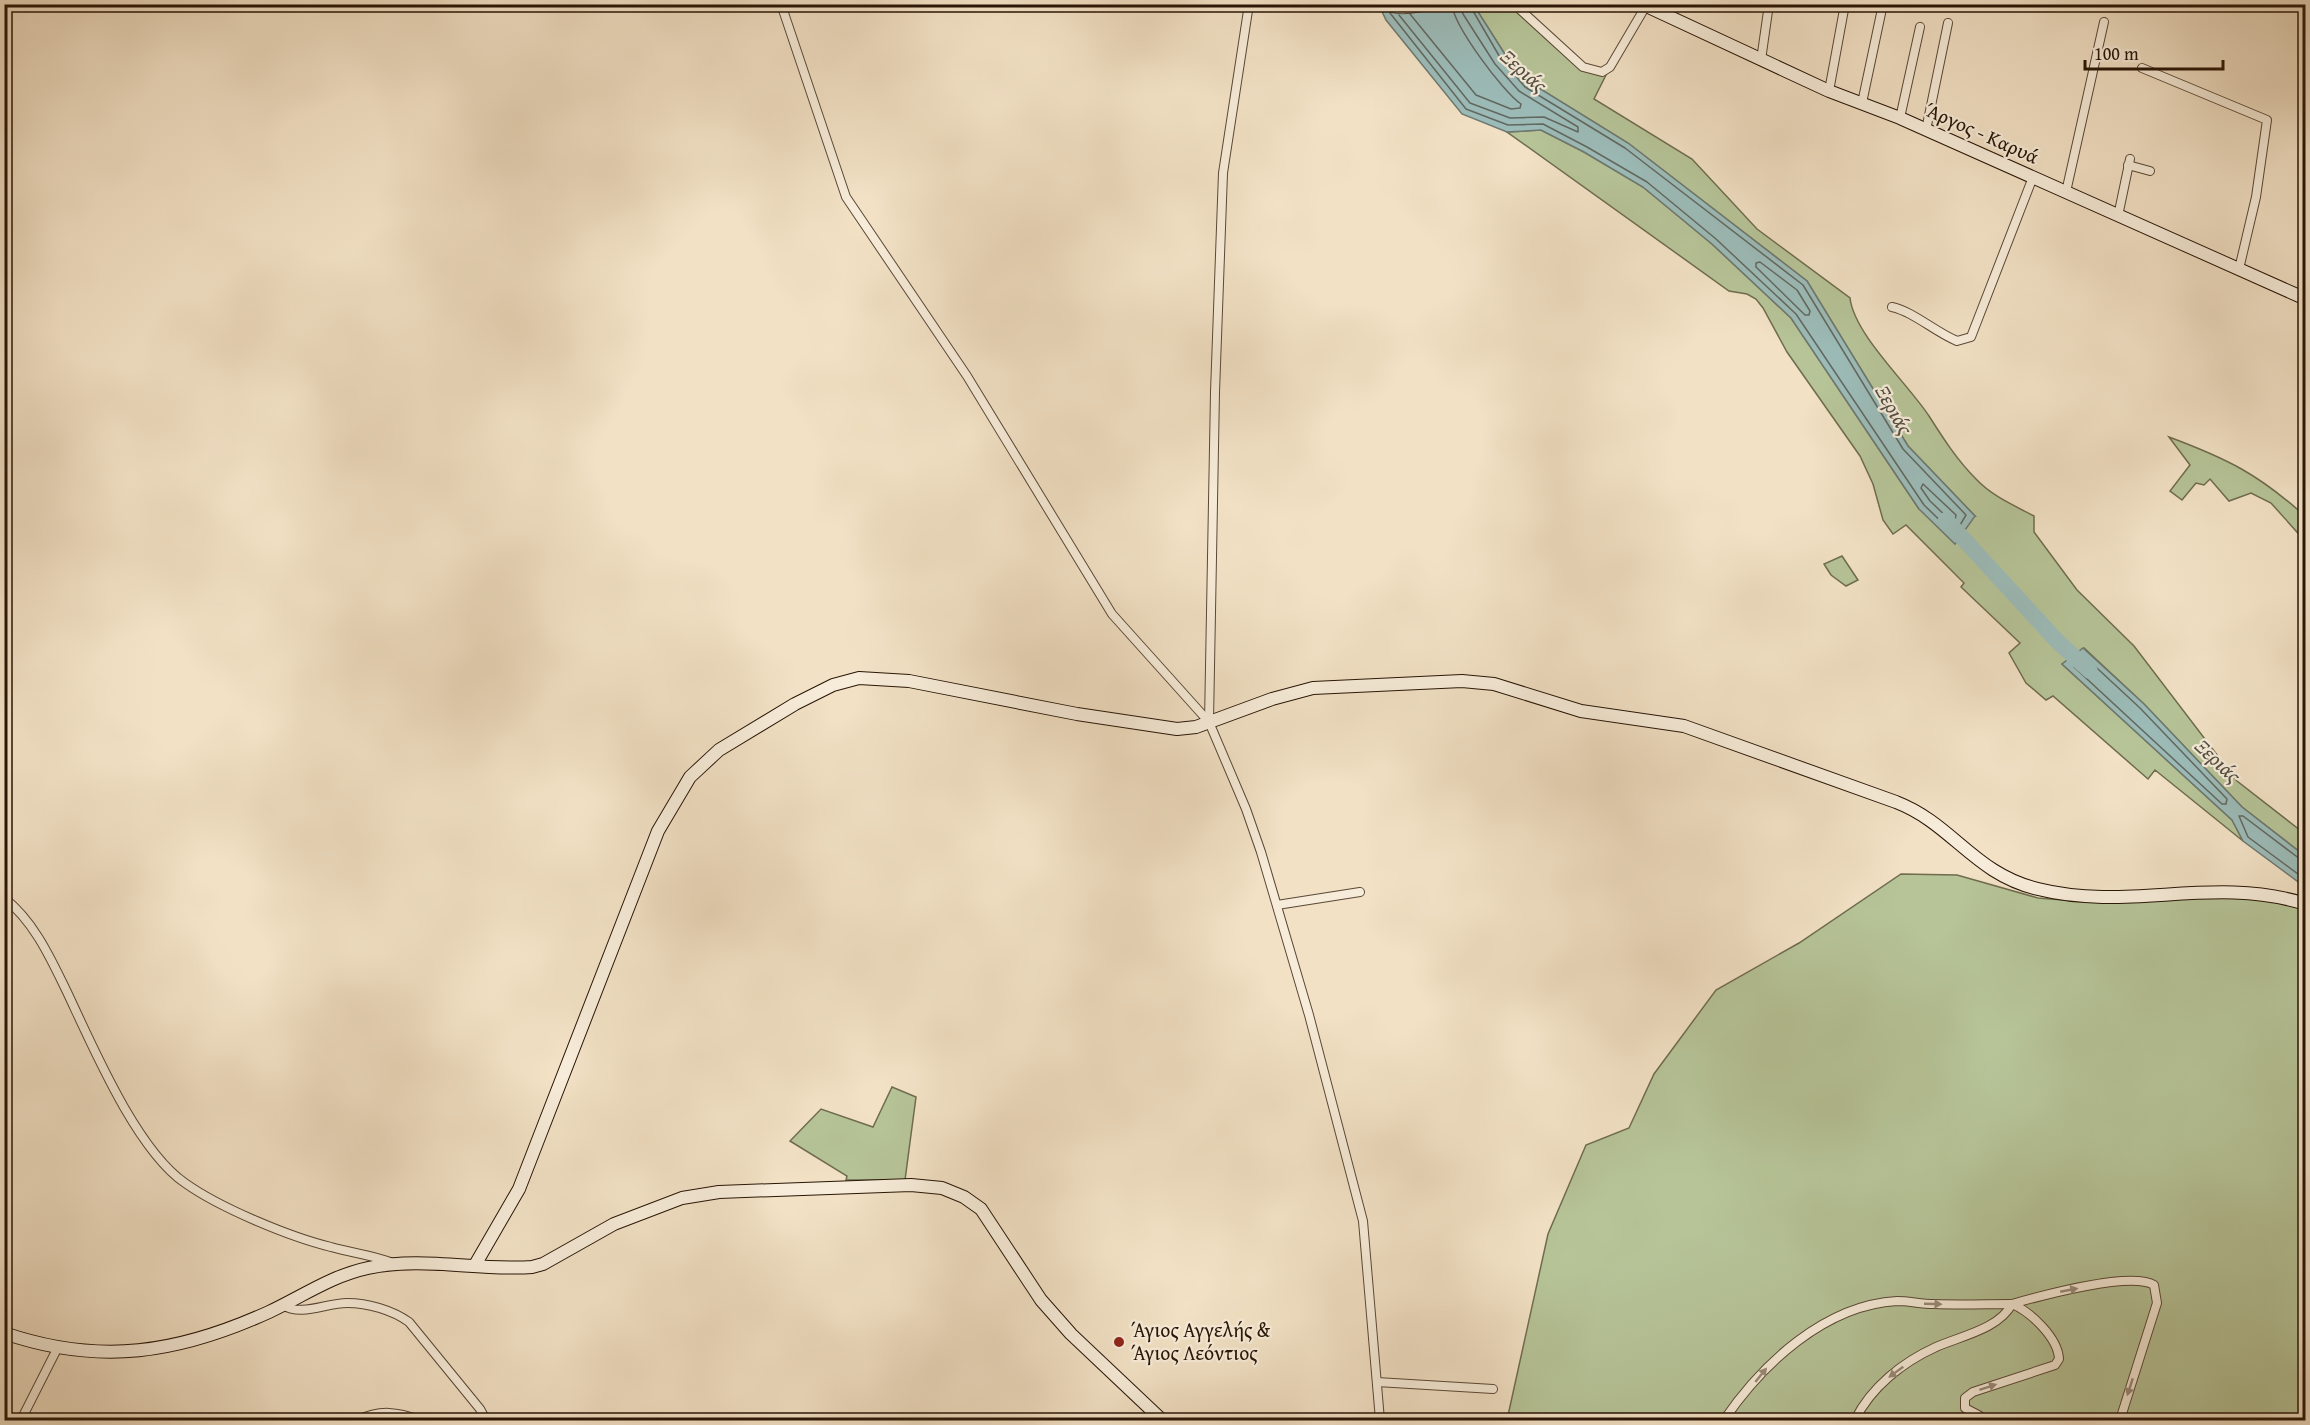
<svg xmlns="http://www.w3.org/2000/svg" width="2310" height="1425" font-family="'Gentium Book Plus',serif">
  <rect width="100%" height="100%" fill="#f2e1c5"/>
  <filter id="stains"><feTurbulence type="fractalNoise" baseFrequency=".00333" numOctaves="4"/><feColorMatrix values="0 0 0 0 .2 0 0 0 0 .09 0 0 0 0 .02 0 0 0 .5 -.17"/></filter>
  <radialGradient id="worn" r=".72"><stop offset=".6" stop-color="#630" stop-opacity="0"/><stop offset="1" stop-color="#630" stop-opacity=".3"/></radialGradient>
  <g fill="#b6c498" stroke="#6f6c4f" stroke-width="1.5">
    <path d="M 1514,4 L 1594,72 L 1610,67 L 1594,99 L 1692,159 L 1757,229 L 1850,298 C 1854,334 1908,384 1929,416 C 1943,438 1957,460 1976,479 C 1992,496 2013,505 2034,516 L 2034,532 L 2077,590 L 2134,646 L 2237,781 L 2305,834 L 2305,856 L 2242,807 L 2144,704 L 2084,648 L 2062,664 L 2232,820 L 2243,841 L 2155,770 L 2148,779 L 2053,696 L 2046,700 L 2026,683 L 2009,653 L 2020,643 L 1961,587 L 1964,583 L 1906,525 L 1893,534 L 1883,520 L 1873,484 L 1860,456 L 1787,352 L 1763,308 L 1756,299 L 1747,294 L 1729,291 L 1507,132 L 1541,130 L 1584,152 L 1643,187 L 1712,244 L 1791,318 L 1919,509 L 1975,516 L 1908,446 L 1807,281 L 1628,143 L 1529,82 L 1506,56 L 1475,7 L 1470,5 Z"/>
    <path d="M 2169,437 C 2228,459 2258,474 2305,516 L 2305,541 L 2271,503 L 2251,493 L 2229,501 L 2210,479 L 2204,485 L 2196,483 L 2182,500 L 2170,491 L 2190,465 Z"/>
    <path d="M 1842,556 L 1858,580 L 1846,586 L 1831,575 L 1824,564 Z"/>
    <path d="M 1901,874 L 1957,875 L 2038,898 L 2075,901 L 2182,898 L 2227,892 L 2305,907 L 2305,1420 L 1507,1420 L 1548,1234 L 1586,1145 L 1629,1128 L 1654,1074 L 1716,990 L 1799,943 Z"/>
    <path d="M 892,1087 L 916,1097 L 905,1180 L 846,1180 L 847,1176 L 790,1141 L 821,1109 L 873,1127 Z"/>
  </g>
  <g fill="#9cbcb9" stroke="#6e7971" stroke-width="1.5">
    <path d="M 1470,4 L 1475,7 L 1506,56 L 1529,82 L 1628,143 L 1807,281 L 1908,446 L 1975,516 L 1955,544 L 1919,509 L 1791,318 L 1712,244 L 1643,187 L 1584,152 L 1541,130 L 1507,132 L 1462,114 L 1386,20 L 1379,5 Z"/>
    <path d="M 2083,648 L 2144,704 L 2242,807 L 2305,856 L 2305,887 L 2243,841 L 2232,820 L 2062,664 Z"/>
  </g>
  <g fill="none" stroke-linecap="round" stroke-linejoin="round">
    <g stroke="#626860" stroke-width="1.5">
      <path d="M 1390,13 L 1466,109 L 1508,125 L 1543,124 L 1587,147 L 1647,182 L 1716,239 L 1796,314 L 1924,505 L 1952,532 L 1956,532 L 1966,515 L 1903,449 L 1803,285 L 1625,148 L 1525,87 L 1501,59 L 1469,4"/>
      <path d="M 1410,14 L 1476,95 L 1511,109 L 1520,108 L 1521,104 C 1503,92 1453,25 1452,4"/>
      <path d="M 1399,15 L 1470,103 L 1510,118 L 1544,117 L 1578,132 L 1578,127 L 1519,91 L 1495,64 L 1463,14 L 1461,4"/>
      <path d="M 1760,262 L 1797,290 L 1810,311 L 1809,315 L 1805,315 L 1756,267 L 1756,263 Z"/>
      <path d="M 1923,484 L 1956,515 L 1955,521 L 1951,521 L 1930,501 L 1921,488 Z"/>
      <path d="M 2081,657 L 2085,657 L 2140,708 L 2227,799 L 2226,804 L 2222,804 L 2074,667 L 2074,663 Z"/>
      <path d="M 2306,861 L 2300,859 L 2243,816 L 2239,816 L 2248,837 L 2306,880"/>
    </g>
    <path stroke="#9cbcb9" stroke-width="16" d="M 1946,520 L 2058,642 L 2090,671"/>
    <defs>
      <g id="street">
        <path d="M 781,4 L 846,197 L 967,376 L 1112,614 L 1209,722 L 1246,809 L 1261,852 L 1309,1015 L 1363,1221 L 1380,1420"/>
        <path d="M 1384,4 C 1397,14 1421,7 1435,4"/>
        <path d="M 1514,4 L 1583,67 L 1602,72 L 1610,67 L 1647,4"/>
        <path d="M 1761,60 L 1769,4"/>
        <path d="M 2142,68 L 2267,120 L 2256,197 L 2239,269"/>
        <path d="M 1829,91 L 1845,4"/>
        <path d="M 1862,103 L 1883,4"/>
        <path d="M 1900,118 L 1920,27"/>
        <path d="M 1926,130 L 1948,23"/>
        <path d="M 2128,165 L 2150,171"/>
        <path d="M 2066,192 L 2104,22"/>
        <path d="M 2118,216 L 2130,159"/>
        <path d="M 1892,307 C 1914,312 1935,332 1957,341 L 1971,337 L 2033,177"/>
        <path d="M 1209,722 L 1215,392 L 1223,173 L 1249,4"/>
        <path d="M 4,898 C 34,921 51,959 67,992 C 93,1047 136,1149 185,1183 C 220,1208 290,1237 331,1247 C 352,1253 373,1255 393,1263"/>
        <path d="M 1277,905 L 1360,892"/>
        <path d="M 2012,1304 C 2040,1296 2131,1271 2154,1285 L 2157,1303 L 2120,1420"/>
        <path d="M 283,1305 C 301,1317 326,1303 347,1303 C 368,1303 392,1310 409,1322 L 480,1409 L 486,1420"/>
        <path d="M 1377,1382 L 1493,1389"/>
        <path d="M 21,1420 L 58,1347"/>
        <path d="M 358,1420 C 380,1409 398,1412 420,1420"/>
        <path d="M 1724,1420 C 1762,1364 1825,1305 1897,1301 C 1909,1301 1921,1304 1934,1304 C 1960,1305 1986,1304 2012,1304 C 1999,1329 1961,1336 1936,1347 C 1903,1362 1871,1387 1855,1420"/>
        <path d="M 1982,1420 L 1980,1416 L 1965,1408 L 1965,1398 L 1973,1392 L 2055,1365 L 2059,1359 C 2058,1338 2031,1312 2012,1304"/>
      </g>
      <g id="secondary">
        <path d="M 1642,4 L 1829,91 L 1900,118 L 2306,299"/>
        <path d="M 475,1265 L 519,1189 L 658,831 L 690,777 L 719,750 L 795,704 L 833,685 L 859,678 L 909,681 L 1077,714 L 1177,729 L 1196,727 L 1272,699 L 1313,688 L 1462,681 L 1494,684 L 1581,711 L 1684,726 L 1896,802 C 1953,824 1974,874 2038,889 C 2130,912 2212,875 2306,904"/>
        <path d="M 4,1333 C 100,1366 179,1353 269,1312 C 303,1296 331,1276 368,1268 C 422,1256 478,1271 532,1267 L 543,1264 L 614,1224 L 682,1198 L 719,1192 L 911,1185 L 942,1188 L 964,1197 L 981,1209 L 1041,1300 L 1071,1334 L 1162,1420"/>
      </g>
    </defs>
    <use href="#street" stroke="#5a4836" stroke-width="10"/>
    <use href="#secondary" stroke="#281506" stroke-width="14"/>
    <use href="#street" stroke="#f7ecd9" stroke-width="8"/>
    <use href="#secondary" stroke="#f7ecd9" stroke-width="12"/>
  </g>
  <defs><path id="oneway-solid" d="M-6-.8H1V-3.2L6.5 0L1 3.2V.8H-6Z" transform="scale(1.5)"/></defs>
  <g fill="#9a8b7a">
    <use href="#oneway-solid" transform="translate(2069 1290) rotate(-11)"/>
    <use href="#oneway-solid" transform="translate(1933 1304) rotate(2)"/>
    <use href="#oneway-solid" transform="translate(1896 1372) rotate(144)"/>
    <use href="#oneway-solid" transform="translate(1761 1375) rotate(-51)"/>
    <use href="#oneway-solid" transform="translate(1988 1387) rotate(-18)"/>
    <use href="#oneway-solid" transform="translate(2130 1387) rotate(108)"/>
  </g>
  <circle fill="#8f2418" stroke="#f7ecd9" stroke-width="2" cx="1119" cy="1342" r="6"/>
  <g text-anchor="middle" stroke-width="4.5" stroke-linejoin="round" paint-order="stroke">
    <g font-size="20" fill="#281506" stroke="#f7ecd9">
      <text transform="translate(1982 133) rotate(24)" y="7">Άργος - Καρυά</text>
    </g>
    <g font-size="20" fill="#281506" stroke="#f7ecd9" text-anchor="start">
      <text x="1131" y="1337">Άγιος Αγγελής &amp;<tspan x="1131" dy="23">Άγιος Λεόντιος</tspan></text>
    </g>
    <g font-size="21" font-style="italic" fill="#514f45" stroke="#f7ecd9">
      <text transform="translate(1524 71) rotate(41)" y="7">Ξεριάς</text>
      <text transform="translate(1894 410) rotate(60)" y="7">Ξεριάς</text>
      <text transform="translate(2218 761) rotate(43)" y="7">Ξεριάς</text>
    </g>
  </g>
  <rect width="2310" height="1425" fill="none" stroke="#f2e1c5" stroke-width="24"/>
  <rect x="6" y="6" width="2298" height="1413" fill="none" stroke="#281506" stroke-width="3"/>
  <rect x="12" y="12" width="2286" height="1401" fill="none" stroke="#281506" stroke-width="1.5"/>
  <path d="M2085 60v9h138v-9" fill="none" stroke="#281506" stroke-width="3"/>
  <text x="2094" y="60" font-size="18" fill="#281506" stroke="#f7ecd9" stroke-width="4.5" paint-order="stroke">100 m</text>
  <rect width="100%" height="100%" filter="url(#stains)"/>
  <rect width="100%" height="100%" fill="url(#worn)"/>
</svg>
